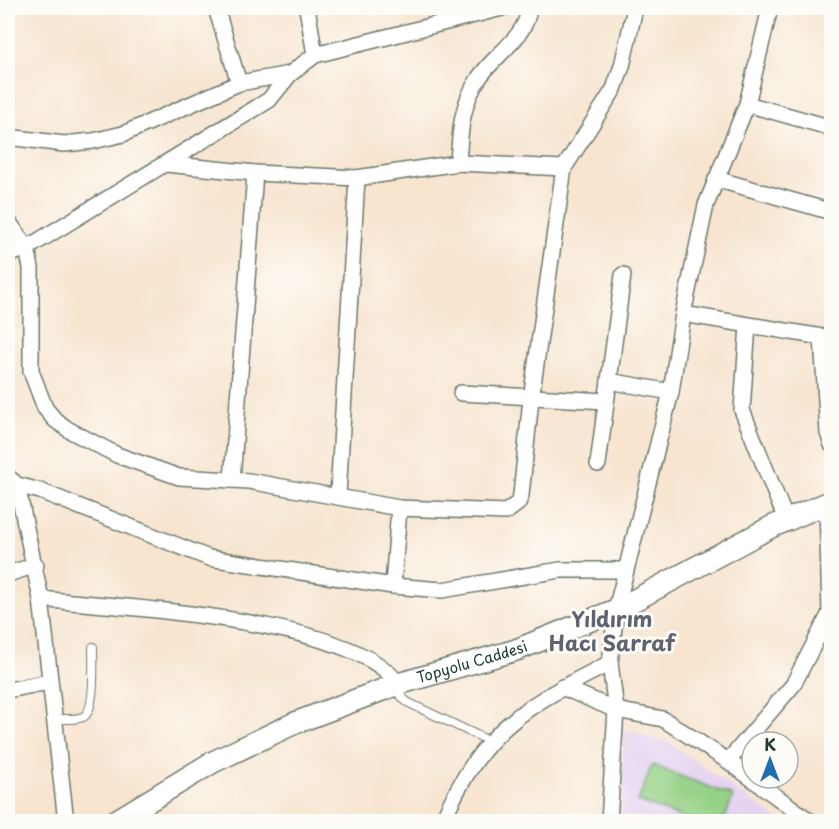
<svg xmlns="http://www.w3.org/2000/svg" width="839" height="829" font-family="'Playpen Sans',sans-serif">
  <rect width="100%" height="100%" fill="#fdfcf7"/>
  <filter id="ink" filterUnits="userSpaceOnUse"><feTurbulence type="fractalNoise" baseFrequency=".0167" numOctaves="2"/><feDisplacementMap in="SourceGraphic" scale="12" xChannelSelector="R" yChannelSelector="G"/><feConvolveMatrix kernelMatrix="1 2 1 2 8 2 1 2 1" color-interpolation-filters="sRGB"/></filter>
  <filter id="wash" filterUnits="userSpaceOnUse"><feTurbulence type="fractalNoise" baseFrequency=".008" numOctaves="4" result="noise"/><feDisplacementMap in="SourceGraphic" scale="24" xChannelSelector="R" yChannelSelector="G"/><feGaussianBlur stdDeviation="1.35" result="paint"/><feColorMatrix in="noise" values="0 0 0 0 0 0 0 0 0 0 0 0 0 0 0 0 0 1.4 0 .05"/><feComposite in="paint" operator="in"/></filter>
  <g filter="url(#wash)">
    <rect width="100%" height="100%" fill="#f7e5d0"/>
    <path fill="#e4d3f1" d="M 624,729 L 671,744 L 780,821 L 621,822 Z"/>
    <path fill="#95d186" stroke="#5a875d" stroke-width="1.5" d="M 652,765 L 733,796 L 724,821 L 691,821 L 638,801 Z"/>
  </g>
  <g filter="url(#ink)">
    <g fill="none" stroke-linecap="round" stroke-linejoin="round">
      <defs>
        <g id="lane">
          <path d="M 398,686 L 399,694 L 407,702 L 489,741"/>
          <path d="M 54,719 C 62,719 75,720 83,717 C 96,712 93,660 93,647"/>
        </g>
        <g id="street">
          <path d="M 216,8 L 239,83"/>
          <path d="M 307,8 L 315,55"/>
          <path d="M 747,104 L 832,128"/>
          <path d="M 8,137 L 64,144 L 93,141 L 123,134 L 239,83 L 290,74"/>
          <path d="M 458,163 C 460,133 461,104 479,78 C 494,55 527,37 529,8"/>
          <path d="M 166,164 L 255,173 L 357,178 L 458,163 L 564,168"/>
          <path d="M 716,179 L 832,212"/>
          <path d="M 8,221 L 27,248 L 31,268 L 31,371 L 45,408 L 55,420 L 69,430 L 117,455 L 179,477 L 249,481 L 399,508 L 506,512 L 518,503 L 521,495 L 531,399 L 564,168 L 614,89 L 622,66 L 635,8"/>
          <path d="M 8,255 L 27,248 L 269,100 L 290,74 L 315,55 L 502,8"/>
          <path d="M 683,314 L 822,337 L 828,433 L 832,445"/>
          <path d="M 748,325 L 742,410 L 786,520"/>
          <path d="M 609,381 L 671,392"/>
          <path d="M 461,393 L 606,401"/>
          <path d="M 598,464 L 623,275"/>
          <path d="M 8,477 L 17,485 L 40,491 L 209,558 L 393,586 L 442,590 L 560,570 L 625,570"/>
          <path d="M 232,480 L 255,173"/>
          <path d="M 17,485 L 41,599 L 66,822"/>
          <path d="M 338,495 L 357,178"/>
          <path d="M 8,574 L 36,565"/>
          <path d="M 393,586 L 399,508"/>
          <path d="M 41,599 C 120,608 354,618 398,684"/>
          <path d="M 562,687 L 616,710 L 610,663"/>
          <path d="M 8,690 L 49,682"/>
          <path d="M 728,761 L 793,685 L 830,613 L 827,503"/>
          <path d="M 442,822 C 483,729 523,707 610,663 L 616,610 L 671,392 L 683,314 L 706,205 L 747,104 L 770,8"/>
          <path d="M 609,822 L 616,710 L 663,719 L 728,761 L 811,822"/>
        </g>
        <g id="secondary">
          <path id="s1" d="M 114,822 L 213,762 L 295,723 L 398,684 L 516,650 L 616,610 L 771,527 L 832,501"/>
        </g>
      </defs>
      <use href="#lane" stroke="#6b786b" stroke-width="10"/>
      <use href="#street" stroke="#6b786b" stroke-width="18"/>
      <use href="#secondary" stroke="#6b786b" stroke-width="24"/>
      <use href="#lane" stroke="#fff" stroke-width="8"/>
      <use href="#street" stroke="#fff" stroke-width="15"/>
      <use href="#secondary" stroke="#fff" stroke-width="21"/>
    </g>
  </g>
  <g text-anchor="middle" stroke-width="6" stroke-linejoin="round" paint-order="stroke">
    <g font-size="15" fill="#1f3d34" stroke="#fdfcf7">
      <text dy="5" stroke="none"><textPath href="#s1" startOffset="394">Topyolu Caddesi</textPath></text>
    </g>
    <g font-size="21" font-weight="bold" fill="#5f6470" stroke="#fdfcf7">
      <text x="612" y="627">Yıldırım<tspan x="612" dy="24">Hacı Sarraf</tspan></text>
    </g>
  </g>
  <rect width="839" height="829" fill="none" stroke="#fdfcf7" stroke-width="30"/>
  <g transform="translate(770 760)"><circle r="28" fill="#fdfcf7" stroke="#a4b0a9" stroke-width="1.5"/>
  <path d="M0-4.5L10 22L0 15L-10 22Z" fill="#1f6fb2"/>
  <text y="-9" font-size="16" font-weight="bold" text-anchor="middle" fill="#1f3d34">K</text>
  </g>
</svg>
